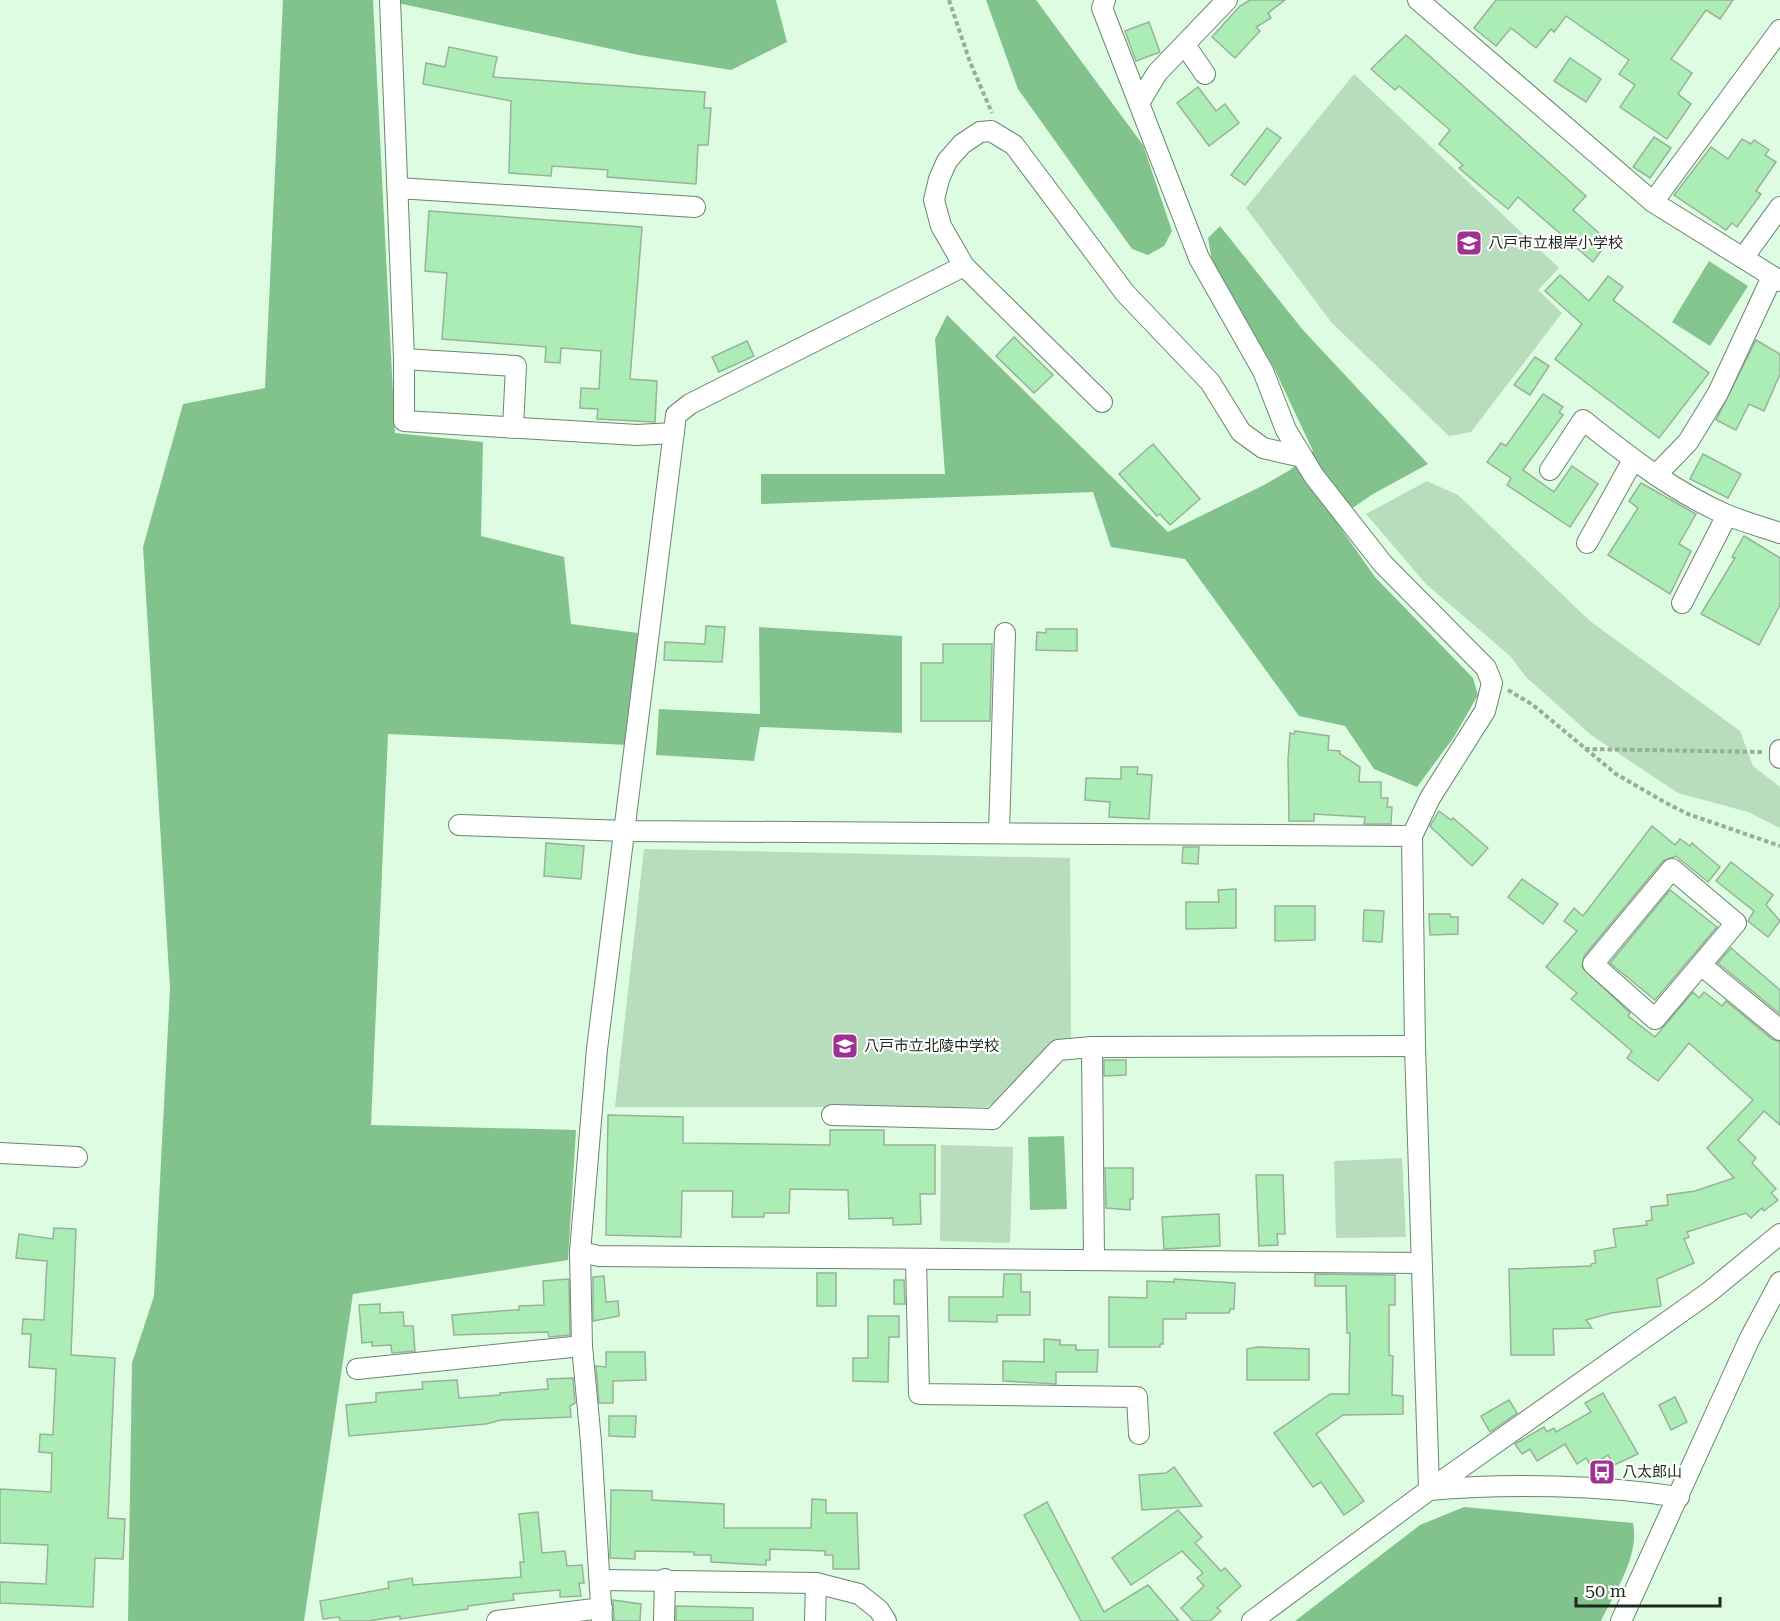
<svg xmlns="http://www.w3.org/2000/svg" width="1780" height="1621" font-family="'Roboto Serif','Noto Sans JP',serif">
  <rect width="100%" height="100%" fill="#defce1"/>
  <g fill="#b7ddbc">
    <path d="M 1354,74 L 1559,268 L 1538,290 L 1562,313 L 1471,432 L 1449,436 L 1331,322 L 1246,208 Z"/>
    <path d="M 1427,481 L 1458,495 L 1590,621 L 1740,731 L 1753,766 L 1780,787 L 1780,828 L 1748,812 L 1678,793 L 1591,735 L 1526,677 L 1510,656 L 1426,584 L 1366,514 Z"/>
    <path d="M 644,849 L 1070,858 L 1071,1039 L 1061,1040 L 1002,1099 L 986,1107 L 615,1107 Z"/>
    <path d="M 941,1145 L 1013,1147 L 1010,1243 L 940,1241 Z"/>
    <path d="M 1402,1158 L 1406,1237 L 1336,1238 L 1334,1161 Z"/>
  </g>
  <g fill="#82c38d">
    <path d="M 283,0 L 373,0 L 395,433 L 483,442 L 481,536 L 564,557 L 571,624 L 638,633 L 629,745 L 388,734 L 371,1125 L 576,1130 L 568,1260 L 353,1294 L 304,1621 L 128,1621 L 132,1363 L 154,1296 L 170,989 L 143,547 L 183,404 L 265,388 Z"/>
    <path d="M 384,0 L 776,0 L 787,42 L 731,70 L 639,55 Z"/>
    <path d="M 986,0 L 1036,0 L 1143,145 L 1172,231 L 1164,246 L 1148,255 L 1132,249 L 1018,89 Z"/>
    <path d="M 1220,226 L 1303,330 L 1428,464 L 1373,494 L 1335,520 L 1375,577 L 1473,678 L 1478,695 L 1454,737 L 1417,787 L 1374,769 L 1345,726 L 1299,716 L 1185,559 L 1111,547 L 1093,492 L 761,504 L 761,474 L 945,474 L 935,339 L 947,315 L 1168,532 L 1264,485 L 1290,470 L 1313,451 L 1273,366 L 1213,267 L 1208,238 Z"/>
    <path d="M 759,627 L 902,636 L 902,733 L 760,727 L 754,761 L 656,755 L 659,709 L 760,714 Z"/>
    <path d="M 1464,1507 L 1633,1523 C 1640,1555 1615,1592 1601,1621 L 1295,1621 L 1420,1525 Z"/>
  </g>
  <g fill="#84c58f">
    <path d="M 1709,261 L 1748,286 L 1710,346 L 1672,322 Z"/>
    <path d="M 1064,1136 L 1067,1209 L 1030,1210 L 1028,1137 Z"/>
  </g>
  <g fill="#acedb5" stroke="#96b39a" stroke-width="1.5">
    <path d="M 1250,0 L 1285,0 L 1268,13 L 1271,18 L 1256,27 L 1260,31 L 1235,58 L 1212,37 L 1240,6 Z"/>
    <path d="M 1496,0 L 1733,0 L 1720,19 L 1706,10 L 1671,59 L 1692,73 L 1678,94 L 1691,104 L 1667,139 L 1620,107 L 1635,85 L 1619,74 L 1629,60 L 1566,16 L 1554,32 L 1551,29 L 1536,48 L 1511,28 L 1496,46 L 1474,28 Z"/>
    <path d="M 1149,22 L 1160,52 L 1136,61 L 1125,31 Z"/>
    <path d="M 1406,35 L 1586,196 L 1573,210 L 1608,241 L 1593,262 L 1518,197 L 1508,209 L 1474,181 L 1459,168 L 1463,165 L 1439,144 L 1450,130 L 1399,86 L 1395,90 L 1371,69 Z"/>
    <path d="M 449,47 L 497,57 L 493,77 L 705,92 L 704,108 L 711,108 L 708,145 L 698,145 L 696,184 L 607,177 L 608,170 L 552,166 L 551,176 L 509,173 L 511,101 L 423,84 L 426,63 L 445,67 Z"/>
    <path d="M 1570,58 L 1601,79 L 1586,102 L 1554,81 Z"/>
    <path d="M 1198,87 L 1216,111 L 1225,104 L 1239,123 L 1209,146 L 1177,103 Z"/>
    <path d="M 1267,128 L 1281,138 L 1245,185 L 1231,175 Z"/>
    <path d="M 1654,137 L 1671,148 L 1650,178 L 1633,167 Z"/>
    <path d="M 1742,139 L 1751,144 L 1754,140 L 1769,150 L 1765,155 L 1776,162 L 1756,191 L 1761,194 L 1737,227 L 1732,223 L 1726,230 L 1674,195 L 1711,147 L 1728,159 Z"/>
    <path d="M 429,211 L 642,227 L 630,379 L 657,381 L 655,422 L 597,419 L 598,409 L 580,408 L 581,388 L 599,389 L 601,351 L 561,348 L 560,363 L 545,362 L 546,347 L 442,339 L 447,273 L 425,271 Z"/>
    <path d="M 1560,275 L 1589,301 L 1608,276 L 1623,287 L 1613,300 L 1709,373 L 1659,438 L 1555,359 L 1582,324 L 1545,291 Z"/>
    <path d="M 1014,337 L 1053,375 L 1034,393 L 996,356 Z"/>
    <path d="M 1756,340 L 1780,354 L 1780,374 L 1764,411 L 1749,404 L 1736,430 L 1716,420 Z"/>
    <path d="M 747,341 L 754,356 L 719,372 L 712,357 Z"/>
    <path d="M 1535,357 L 1549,366 L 1530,395 L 1514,385 Z"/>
    <path d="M 1543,394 L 1563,407 L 1559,412 L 1563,415 L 1523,470 L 1554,492 L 1572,466 L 1598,484 L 1570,527 L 1507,485 L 1511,478 L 1487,462 L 1501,443 L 1506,446 Z"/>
    <path d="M 1153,444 L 1200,499 L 1170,525 L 1160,514 L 1157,516 L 1119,474 Z"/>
    <path d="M 1703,454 L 1741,474 L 1728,498 L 1690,479 Z"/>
    <path d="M 1641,483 L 1696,514 L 1679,544 L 1691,551 L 1670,594 L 1608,555 L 1638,508 L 1629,501 Z"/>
    <path d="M 1744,536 L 1780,558 L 1780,605 L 1759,645 L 1701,614 L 1735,558 L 1732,557 Z"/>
    <path d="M 706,626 L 725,627 L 722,662 L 664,660 L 665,642 L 705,644 Z"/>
    <path d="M 1046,629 L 1077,629 L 1077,651 L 1036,650 L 1037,632 L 1046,633 Z"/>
    <path d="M 943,644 L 992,644 L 990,721 L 921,721 L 921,663 L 943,663 Z"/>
    <path d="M 1295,731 L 1329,736 L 1328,750 L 1340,751 L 1340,754 L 1360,767 L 1359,782 L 1381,782 L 1381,798 L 1388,798 L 1387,807 L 1392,807 L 1391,824 L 1364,824 L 1365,817 L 1314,814 L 1314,821 L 1289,821 L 1288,760 L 1290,733 L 1294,734 Z"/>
    <path d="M 1121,767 L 1138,767 L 1137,774 L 1152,775 L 1149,819 L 1109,817 L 1110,802 L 1085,800 L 1086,778 L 1121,779 Z"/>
    <path d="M 1439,811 L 1451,820 L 1453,818 L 1488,848 L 1472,866 L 1430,826 Z"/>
    <path d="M 1652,826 L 1675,845 L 1680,839 L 1690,846 L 1692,843 L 1720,867 L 1708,882 L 1676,856 L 1663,861 L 1584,956 L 1582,967 L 1630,1013 L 1628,1016 L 1655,1037 L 1693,992 L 1699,998 L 1704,992 L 1722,1006 L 1726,1001 L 1772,1039 L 1780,1042 L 1780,1125 L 1764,1111 L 1738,1140 L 1756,1158 L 1752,1163 L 1776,1189 L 1771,1193 L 1778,1200 L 1764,1211 L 1762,1208 L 1751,1218 L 1746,1213 L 1687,1232 L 1689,1237 L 1684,1239 L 1694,1263 L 1657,1279 L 1661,1306 L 1611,1313 L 1586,1320 L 1592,1328 L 1553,1329 L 1554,1355 L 1511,1355 L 1509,1269 L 1591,1266 L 1591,1264 L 1596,1263 L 1594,1251 L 1616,1247 L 1613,1229 L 1647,1225 L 1646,1221 L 1652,1220 L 1651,1207 L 1668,1205 L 1667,1195 L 1695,1191 L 1734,1178 L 1707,1148 L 1753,1100 L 1689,1043 L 1658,1081 L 1627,1058 L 1632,1051 L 1571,999 L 1577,993 L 1546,967 L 1577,931 L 1564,921 L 1574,908 L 1583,916 Z"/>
    <path d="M 546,843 L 584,846 L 581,879 L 544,876 Z"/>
    <path d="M 1183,847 L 1199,847 L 1198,864 L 1182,863 Z"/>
    <path d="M 1731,862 L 1773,895 L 1766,905 L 1780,921 L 1768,937 L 1748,921 L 1754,911 L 1716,881 Z"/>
    <path d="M 1522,879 L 1558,904 L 1543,924 L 1508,897 Z"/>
    <path d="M 1236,889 L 1236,928 L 1186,929 L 1186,902 L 1219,902 L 1218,890 Z"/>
    <path d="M 1670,890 L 1717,927 L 1655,1000 L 1610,963 Z"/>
    <path d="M 1275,906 L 1315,906 L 1315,940 L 1275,941 Z"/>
    <path d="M 1364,910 L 1384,911 L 1382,942 L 1363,941 Z"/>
    <path d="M 1429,914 L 1450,914 L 1451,917 L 1458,917 L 1458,934 L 1430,935 Z"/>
    <path d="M 1731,948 L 1780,990 L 1780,1014 L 1718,963 Z"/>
    <path d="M 1104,1060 L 1126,1060 L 1126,1075 L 1104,1076 Z"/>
    <path d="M 608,1115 L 683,1117 L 683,1143 L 830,1145 L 830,1130 L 884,1130 L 884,1145 L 935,1145 L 935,1194 L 920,1194 L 921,1224 L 893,1225 L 893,1218 L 849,1219 L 848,1190 L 790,1189 L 789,1213 L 764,1213 L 764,1217 L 732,1217 L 733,1191 L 682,1191 L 681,1237 L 606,1235 Z"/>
    <path d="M 1105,1168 L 1133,1168 L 1133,1199 L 1130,1199 L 1130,1210 L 1106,1208 Z"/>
    <path d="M 1256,1175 L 1283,1175 L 1285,1234 L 1277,1234 L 1278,1245 L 1259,1246 Z"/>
    <path d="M 1219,1214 L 1220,1246 L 1164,1249 L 1162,1217 Z"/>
    <path d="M 54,1228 L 76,1229 L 71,1355 L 115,1358 L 108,1518 L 125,1519 L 123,1559 L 95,1558 L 93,1607 L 0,1603 L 0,1582 L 46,1584 L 48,1545 L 0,1543 L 0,1489 L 51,1492 L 52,1453 L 39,1452 L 40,1434 L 53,1435 L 56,1369 L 29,1367 L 31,1334 L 22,1334 L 23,1319 L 44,1320 L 47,1261 L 16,1258 L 19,1234 L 53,1239 Z"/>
    <rect x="817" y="1273" width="19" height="33"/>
    <path d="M 1004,1274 L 1021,1274 L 1021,1292 L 1030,1292 L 1030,1315 L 997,1315 L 997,1322 L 949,1321 L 949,1297 L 1003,1297 Z"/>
    <path d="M 1315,1274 L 1395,1275 L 1395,1305 L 1389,1305 L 1389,1355 L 1393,1356 L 1392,1395 L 1403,1396 L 1403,1414 L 1343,1415 L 1316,1434 L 1364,1501 L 1344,1515 L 1321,1482 L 1313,1487 L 1274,1433 L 1330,1394 L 1349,1394 L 1350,1333 L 1347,1333 L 1346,1286 L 1315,1286 Z"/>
    <path d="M 604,1276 L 606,1302 L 618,1301 L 619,1316 L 593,1321 L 593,1277 Z"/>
    <path d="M 569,1279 L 570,1335 L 549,1337 L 548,1332 L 454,1335 L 452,1315 L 514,1310 L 519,1310 L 519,1306 L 544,1305 L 543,1281 Z"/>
    <path d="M 1174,1279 L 1235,1283 L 1234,1309 L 1230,1309 L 1229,1313 L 1186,1313 L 1186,1319 L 1163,1319 L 1163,1344 L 1160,1344 L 1160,1347 L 1109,1347 L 1109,1297 L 1147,1298 L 1147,1281 L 1174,1282 Z"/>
    <path d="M 894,1280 L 904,1280 L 905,1304 L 894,1304 Z"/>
    <path d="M 380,1304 L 380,1313 L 403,1312 L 404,1326 L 413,1326 L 415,1351 L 392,1353 L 391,1345 L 372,1346 L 372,1342 L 362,1343 L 359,1305 Z"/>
    <path d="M 868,1316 L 899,1316 L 899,1337 L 889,1337 L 888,1382 L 853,1381 L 853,1358 L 868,1358 Z"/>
    <path d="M 1044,1339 L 1060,1340 L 1060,1345 L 1076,1345 L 1076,1350 L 1098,1350 L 1097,1372 L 1056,1372 L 1056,1384 L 1003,1381 L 1003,1361 L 1044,1362 Z"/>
    <path d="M 1257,1347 L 1309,1349 L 1309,1380 L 1247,1380 L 1247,1349 Z"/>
    <path d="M 606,1352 L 645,1352 L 646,1380 L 613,1381 L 613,1403 L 599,1403 L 596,1366 L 606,1367 Z"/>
    <path d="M 573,1378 L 575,1403 L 570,1406 L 571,1417 L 501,1420 L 486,1424 L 349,1436 L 346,1405 L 376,1402 L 376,1393 L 423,1389 L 422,1382 L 457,1380 L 459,1398 L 500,1395 L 500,1393 L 548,1389 L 547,1379 Z"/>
    <path d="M 1603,1393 L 1638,1454 L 1614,1465 L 1608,1455 L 1591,1466 L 1586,1458 L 1577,1464 L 1565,1444 L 1537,1461 L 1530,1449 L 1522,1454 L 1515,1444 L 1544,1427 L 1547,1432 L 1554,1428 L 1556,1432 L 1591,1412 L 1585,1403 Z"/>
    <path d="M 1675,1397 L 1687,1422 L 1671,1430 L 1659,1405 Z"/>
    <path d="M 1509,1400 L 1517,1413 L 1490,1432 L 1481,1416 Z"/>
    <path d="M 609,1416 L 636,1416 L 635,1437 L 609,1436 Z"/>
    <path d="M 1174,1467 L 1202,1506 L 1142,1510 L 1139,1475 L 1166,1473 Z"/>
    <path d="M 611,1490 L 652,1491 L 652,1500 L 724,1504 L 724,1528 L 811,1528 L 812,1499 L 826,1500 L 826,1513 L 857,1513 L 859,1569 L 833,1569 L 833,1555 L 825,1555 L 825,1551 L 770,1549 L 770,1560 L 766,1560 L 766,1565 L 711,1562 L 711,1555 L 694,1555 L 694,1552 L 635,1551 L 635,1559 L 610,1558 Z"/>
    <path d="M 1047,1502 L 1104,1612 L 1148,1585 L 1179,1621 L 1081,1621 L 1024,1515 Z"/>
    <path d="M 1178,1510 L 1202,1537 L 1195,1543 L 1221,1571 L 1225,1568 L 1241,1586 L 1217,1608 L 1221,1611 L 1210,1621 L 1193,1621 L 1181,1608 L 1204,1586 L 1197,1578 L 1203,1573 L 1182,1551 L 1131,1585 L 1112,1558 Z"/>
    <path d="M 538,1512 L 542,1553 L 565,1551 L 567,1566 L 582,1565 L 584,1583 L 579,1583 L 581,1596 L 560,1597 L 560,1590 L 513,1594 L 514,1600 L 468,1606 L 468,1609 L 400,1619 L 400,1616 L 368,1621 L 340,1621 L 339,1617 L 323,1619 L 320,1601 L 389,1588 L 388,1582 L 412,1578 L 413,1585 L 521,1577 L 520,1562 L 524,1562 L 519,1514 Z"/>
    <path d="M 613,1600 L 641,1604 L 640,1621 L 614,1621 Z"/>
    <path d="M 676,1606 L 753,1608 L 753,1621 L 676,1621 Z"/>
  </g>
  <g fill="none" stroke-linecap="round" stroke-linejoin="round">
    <defs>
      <g id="minor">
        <path d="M 390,0 L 404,359 L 404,421 L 637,435 L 674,433"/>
        <path d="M 1105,0 L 1102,8 L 1199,258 L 1263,371 L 1286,430 L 1314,476 L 1383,564 L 1486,668 L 1492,683 L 1485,711 L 1430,798 L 1412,836 L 1415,1046 L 1429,1490"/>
        <path d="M 1418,0 L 1653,202 L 1780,281"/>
        <path d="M 1185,45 L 1205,74"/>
        <path d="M 1139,103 L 1157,73 L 1227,0"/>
        <path d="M 398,188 L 695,207"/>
        <path d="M 1653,202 L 1780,30"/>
        <path d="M 1743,258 L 1780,207"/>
        <path d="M 404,359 L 516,366 L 513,428"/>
        <path d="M 1102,402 L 964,266 L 941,226 L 934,200 L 939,179 L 947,161 L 962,144 L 980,132 L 991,131 L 1014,145 L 1125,293 L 1210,382 L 1241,432 L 1263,448 L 1302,457"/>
        <path d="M 1550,470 L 1583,420 C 1628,456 1674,492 1727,515 C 1744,522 1762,527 1780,533"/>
        <path d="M 1656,475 L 1688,442 L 1718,393 L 1772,277"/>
        <path d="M 1587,543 L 1633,460"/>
        <path d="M 1682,603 L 1727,515"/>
        <path d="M 1780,750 L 1780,758"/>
        <path d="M 459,825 L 626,831 L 1412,836"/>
        <path d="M 999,832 L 1005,633"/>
        <path d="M 1672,869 L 1736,923 L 1655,1019 L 1593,964 Z"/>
        <path d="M 1701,965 L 1780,1030"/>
        <path d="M 832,1115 L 993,1119 L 1058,1050 L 1092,1047"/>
        <path d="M 0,1153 L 77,1157"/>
        <path d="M 580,1252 L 599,1256 L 1421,1263"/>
        <path d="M 916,1260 L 919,1394 L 1137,1397 L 1139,1434"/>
        <path d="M 1094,1260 L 1092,1047 L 1415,1046"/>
        <path d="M 357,1369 L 582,1346"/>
        <path d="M 1432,1488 L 1708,1293 L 1780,1234"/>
        <path d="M 600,1580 L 816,1583 L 859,1594 L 879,1610 L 886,1621"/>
        <path d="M 497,1621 L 602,1608"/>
        <path d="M 602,1621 L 591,1442 L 582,1346 L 580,1252 L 597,1049 L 676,415 L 690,404 L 964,266"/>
        <path d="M 664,1621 L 665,1579"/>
        <path d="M 815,1621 L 816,1583"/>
        <path d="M 1252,1621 L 1429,1490 C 1507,1483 1602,1485 1679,1497"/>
        <path d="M 1621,1621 L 1750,1338 L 1780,1282"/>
      </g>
    </defs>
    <use href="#minor" stroke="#6b866f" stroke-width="22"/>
    <g stroke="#97ae99" stroke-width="4" stroke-dasharray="4.5 3" stroke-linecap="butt">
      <path d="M 949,0 L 970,62 L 992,113"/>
      <path d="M 1508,690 L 1533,705 L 1616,774 L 1666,803 L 1688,814 L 1780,846"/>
      <path d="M 1585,749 L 1764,752"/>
    </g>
    <use href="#minor" stroke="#fff" stroke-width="20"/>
  </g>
  <defs>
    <symbol id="school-square" viewBox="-11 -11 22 22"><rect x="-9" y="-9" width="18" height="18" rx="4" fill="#9e3192" stroke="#fff"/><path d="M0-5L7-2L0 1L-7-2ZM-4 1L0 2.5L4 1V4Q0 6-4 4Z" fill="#fff"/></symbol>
    <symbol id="bus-square" viewBox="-11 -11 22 22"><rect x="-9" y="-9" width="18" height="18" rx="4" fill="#9e3192" stroke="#fff"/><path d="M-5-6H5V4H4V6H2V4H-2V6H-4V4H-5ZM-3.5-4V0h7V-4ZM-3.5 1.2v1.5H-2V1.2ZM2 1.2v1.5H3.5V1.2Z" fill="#fff"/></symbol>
  </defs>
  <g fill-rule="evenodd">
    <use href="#school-square" x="1454" y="228" width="30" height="30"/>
    <use href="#school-square" x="830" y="1031" width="30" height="30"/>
    <use href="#bus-square" x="1587" y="1457" width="30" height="30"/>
  </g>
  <g text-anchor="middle" stroke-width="4.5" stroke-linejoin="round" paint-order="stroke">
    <g font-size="15" fill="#1d291f" stroke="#fff" text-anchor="start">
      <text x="1488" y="248">八戸市立根岸小学校</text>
      <text x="864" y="1051">八戸市立北陵中学校</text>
      <text x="1622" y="1477">八太郎山</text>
    </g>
  </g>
  <path d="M1576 1597v9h144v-9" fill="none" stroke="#1d291f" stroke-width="3"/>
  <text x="1585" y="1597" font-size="18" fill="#1d291f" stroke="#ffffff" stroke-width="4.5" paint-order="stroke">50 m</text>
</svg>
